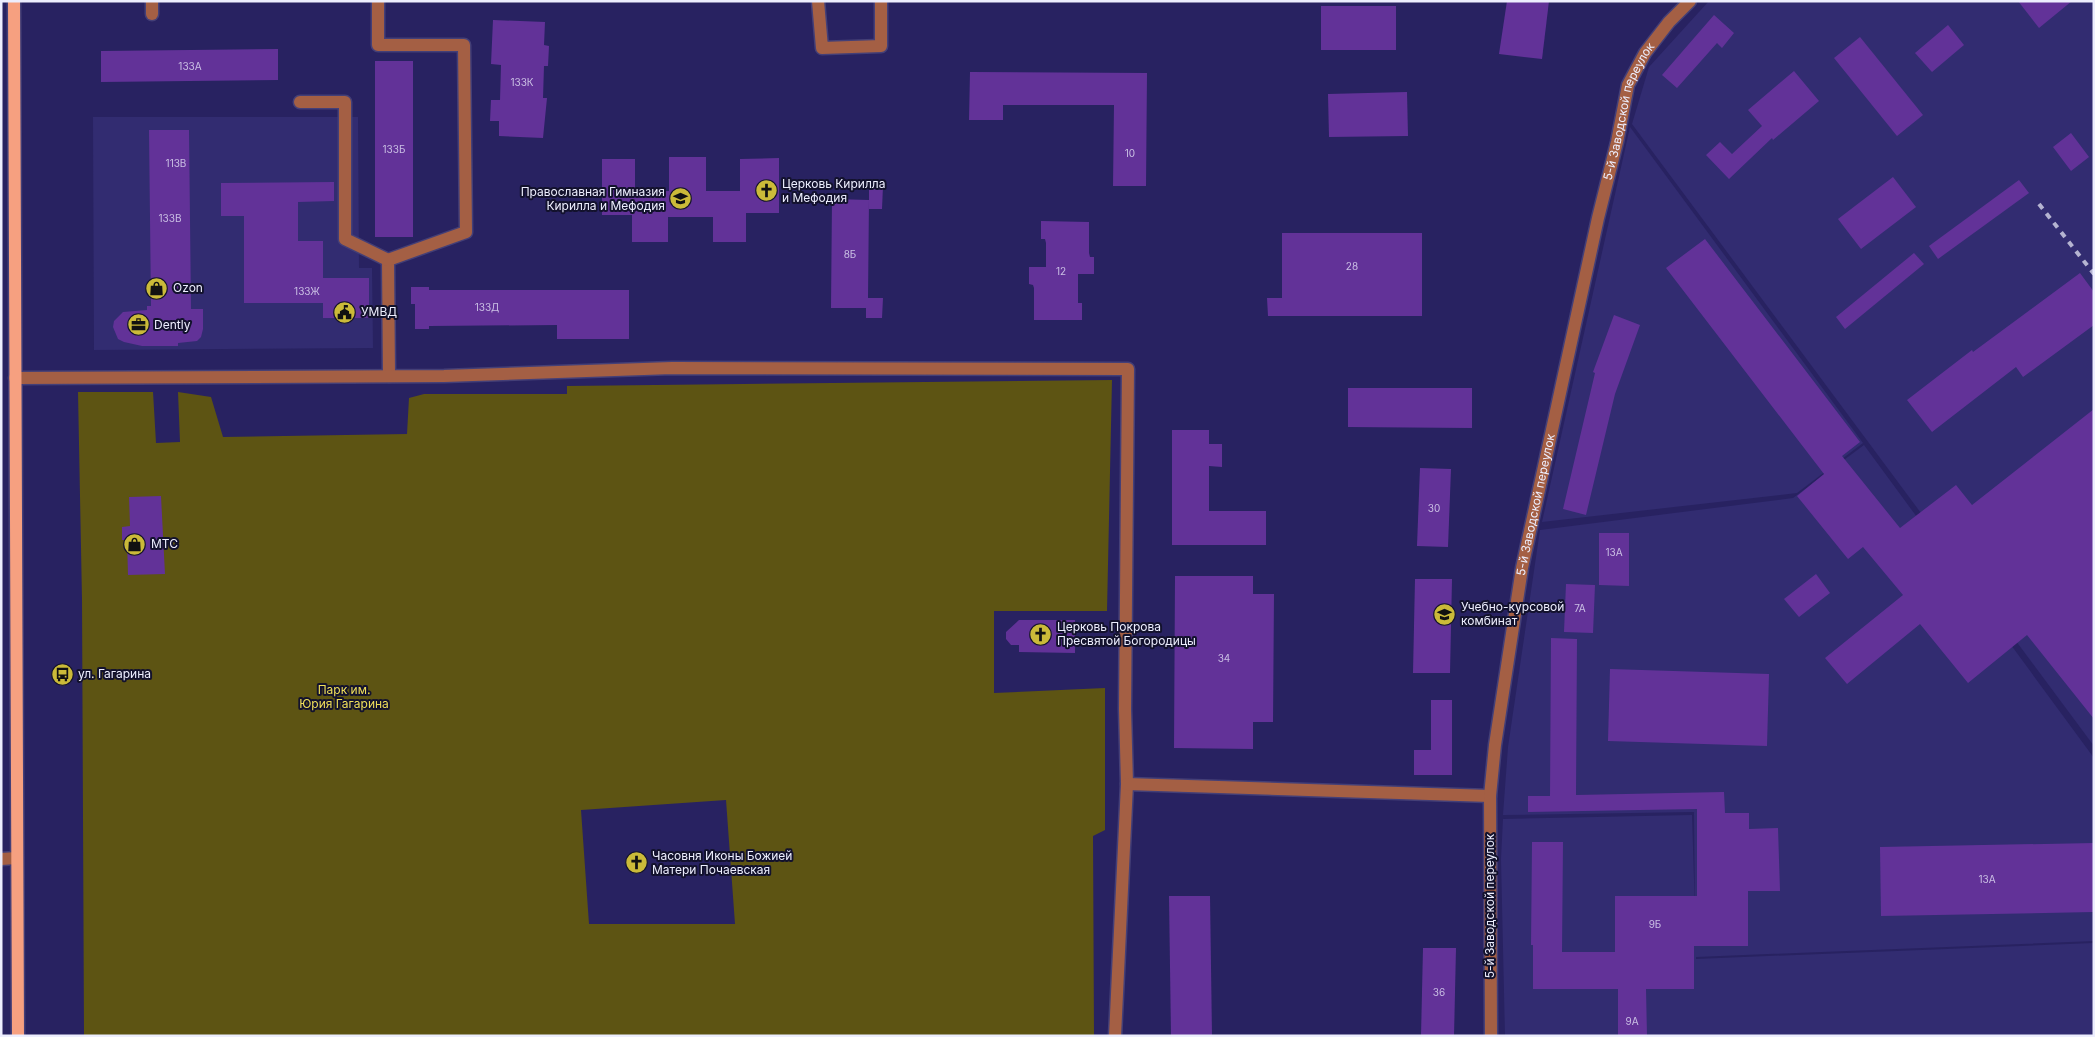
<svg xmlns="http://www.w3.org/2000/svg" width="2095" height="1037" font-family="Inter,sans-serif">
  <rect width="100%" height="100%" fill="#282261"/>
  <g fill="#322c71">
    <path d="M 1709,1 L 2094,1 L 2094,746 L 1632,124 L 1649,67 Z"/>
    <path d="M 93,117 L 358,117 L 359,268 L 372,268 L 373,348 L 94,350 Z"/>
    <path d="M 1630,127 L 1863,443 L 1797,493 L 1542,522 Z"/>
    <path d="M 1864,445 L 2094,758 L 2094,941 L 1696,957 L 1696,959 L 2094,943 L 2094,1036 L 1505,1036 L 1501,859 L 1503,819 L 1692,815 L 1695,913 L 1694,812 L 1503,815 L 1508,747 L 1540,530 L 1793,498 Z"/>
  </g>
  <path fill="#5d5413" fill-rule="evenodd" d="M 1112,380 L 1107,611 L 994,611 L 994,693 L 1105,688 L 1105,830 L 1093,836 L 1094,1036 L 84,1036 L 82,599 L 78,392 L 153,392 L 156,443 L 180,442 L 178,392 L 211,397 L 223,437 L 407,434 L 409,398 L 424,394 L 567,394 L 567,386 ZM 726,800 L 735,924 L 589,924 L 581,810 Z"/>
  <g fill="#623298">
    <path d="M 1507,1 L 1549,1 L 1542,59 L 1499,54 Z"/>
    <path d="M 2018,1 L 2072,1 L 2039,28 Z"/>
    <rect x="1321" y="6" width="75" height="44"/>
    <path d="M 1714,15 L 1734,33 L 1722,48 L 1717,43 L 1677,88 L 1662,75 Z"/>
    <path d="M 493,20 L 545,22 L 544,45 L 549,46 L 548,66 L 544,66 L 543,98 L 547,98 L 543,138 L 499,136 L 499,121 L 490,121 L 491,100 L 500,100 L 501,65 L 491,64 Z"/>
    <path d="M 1948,25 L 1964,45 L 1932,72 L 1915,53 Z"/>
    <path d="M 1860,37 L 1923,115 L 1897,136 L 1834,58 Z"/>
    <path d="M 278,49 L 278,80 L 101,82 L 101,51 Z"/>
    <rect x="375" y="61" width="38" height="176"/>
    <path d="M 1794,71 L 1819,101 L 1773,140 L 1772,138 L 1729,179 L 1706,155 L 1720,142 L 1732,154 L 1762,126 L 1748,110 Z"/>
    <path d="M 970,72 L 1147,73 L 1146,186 L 1113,186 L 1114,105 L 1003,105 L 1003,120 L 969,120 Z"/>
    <path d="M 1407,92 L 1408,136 L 1329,137 L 1328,94 Z"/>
    <path d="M 149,130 L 189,130 L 191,309 L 203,309 L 203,329 L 201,337 L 197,341 L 178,343 L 178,346 L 142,346 L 124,342 L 118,339 L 113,327 L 114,321 L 123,312 L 147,310 L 147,306 L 151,306 Z"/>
    <path d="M 2071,133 L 2089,157 L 2071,171 L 2053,147 Z"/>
    <path d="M 669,157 L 706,157 L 706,191 L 740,191 L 740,159 L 779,158 L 779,213 L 746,213 L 746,242 L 713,242 L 713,217 L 668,217 L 668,242 L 632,242 L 632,215 L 602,215 L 602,159 L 635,159 L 635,192 L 669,191 Z"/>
    <path d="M 1893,177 L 1916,207 L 1861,249 L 1838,219 Z"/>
    <path d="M 2019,180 L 2029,193 L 1938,259 L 1929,246 Z"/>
    <path d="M 334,182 L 334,201 L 298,202 L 298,241 L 323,241 L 323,278 L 369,278 L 369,318 L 323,318 L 323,303 L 244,303 L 244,216 L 221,216 L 221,183 Z"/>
    <path d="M 869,186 L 883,186 L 882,209 L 869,209 Z"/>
    <path d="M 832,199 L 869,200 L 868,298 L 883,298 L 882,318 L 866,318 L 866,308 L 831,308 Z"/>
    <path d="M 1041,221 L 1089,222 L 1089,253 L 1090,257 L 1094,257 L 1094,274 L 1078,274 L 1078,303 L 1082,303 L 1082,320 L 1034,320 L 1034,288 L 1033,285 L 1029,284 L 1029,267 L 1046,267 L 1046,243 L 1045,239 L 1041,239 Z"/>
    <path d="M 1282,233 L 1422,233 L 1422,316 L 1268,316 L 1267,298 L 1282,298 Z"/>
    <path d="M 1705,239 L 1860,442 L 1842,456 L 1900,528 L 1956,485 L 1972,505 L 2094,409 L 2094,719 L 2027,635 L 1968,683 L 1920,624 L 1847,684 L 1825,658 L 1903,595 L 1863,547 L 1848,559 L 1797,496 L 1824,474 L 1666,268 Z"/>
    <path d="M 1914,253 L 1924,264 L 1845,329 L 1836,317 Z"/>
    <path d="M 2080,273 L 2094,292 L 2094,325 L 2023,377 L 2016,367 L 1932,432 L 1907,400 L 1972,350 L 1973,352 Z"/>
    <path d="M 411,287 L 429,287 L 429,290 L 629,290 L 629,339 L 557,339 L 557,325 L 429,326 L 429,329 L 415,329 L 415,304 L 411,304 Z"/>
    <path d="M 1614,315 L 1640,325 L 1615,394 L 1586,515 L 1563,509 L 1595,373 L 1593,372 Z"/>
    <path d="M 1348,388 L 1472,388 L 1472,428 L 1348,427 Z"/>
    <path d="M 1172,430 L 1209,430 L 1209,444 L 1222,444 L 1222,467 L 1209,466 L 1209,511 L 1266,511 L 1266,545 L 1172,545 Z"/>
    <path d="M 1420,468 L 1451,469 L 1448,547 L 1417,546 Z"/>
    <path d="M 161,496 L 165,574 L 128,575 L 127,540 L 122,540 L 122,527 L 130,526 L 129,497 Z"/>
    <path d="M 1599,533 L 1629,533 L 1629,586 L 1599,585 Z"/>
    <path d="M 1816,574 L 1830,593 L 1799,617 L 1784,599 Z"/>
    <path d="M 1175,576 L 1253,576 L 1253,594 L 1274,594 L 1273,722 L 1253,722 L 1253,749 L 1174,748 Z"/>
    <path d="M 1415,579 L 1452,579 L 1450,673 L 1413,673 Z"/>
    <path d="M 1566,584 L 1595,585 L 1593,633 L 1564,632 Z"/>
    <path d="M 1019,620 L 1075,620 L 1075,653 L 1019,652 L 1019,645 L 1011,645 L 1006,639 L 1006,632 Z"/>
    <path d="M 1551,638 L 1577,639 L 1576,795 L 1724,792 L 1725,813 L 1749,813 L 1749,829 L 1778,828 L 1780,891 L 1748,891 L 1748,946 L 1694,946 L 1694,989 L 1646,989 L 1647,1036 L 1618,1036 L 1618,989 L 1533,989 L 1533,945 L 1531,945 L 1532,842 L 1563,842 L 1562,952 L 1615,952 L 1615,896 L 1697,896 L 1697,809 L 1528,812 L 1528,796 L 1550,796 Z"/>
    <path d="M 1610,669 L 1769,674 L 1767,746 L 1608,741 Z"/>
    <path d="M 1431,700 L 1452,700 L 1452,775 L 1414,775 L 1414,750 L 1431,750 Z"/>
    <path d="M 2094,843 L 2094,912 L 1881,916 L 1880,847 Z"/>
    <path d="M 1169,896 L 1210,896 L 1212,1036 L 1171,1036 Z"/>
    <path d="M 1423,948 L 1456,948 L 1454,1036 L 1421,1036 Z"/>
  </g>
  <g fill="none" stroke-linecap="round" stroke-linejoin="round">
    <defs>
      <g id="minor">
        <path d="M 152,1 L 152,14"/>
        <path d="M 378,1 L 378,45 L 464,45 L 466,232 L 388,260 L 389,376"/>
        <path d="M 818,1 L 822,48 L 881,46 L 881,1"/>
        <path d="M 300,102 L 345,102 L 345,239 L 388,260"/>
        <path d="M 15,378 L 444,376 L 672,368 L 1128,369 L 1125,709 L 1127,784 L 1115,1036"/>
        <path d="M 1127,784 L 1490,796"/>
        <path d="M 1,859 L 17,858"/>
        <path id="s1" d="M 1491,1036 L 1490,796 L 1495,745 L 1522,568 L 1598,218 L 1617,142 L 1628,85 L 1645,53 L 1669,22 L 1690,1"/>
      </g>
      <path id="major" d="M 14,1 L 18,1036"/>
    </defs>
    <use href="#minor" stroke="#443f77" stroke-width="15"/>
    <use href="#major" stroke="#443f77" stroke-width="15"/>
    <use href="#minor" stroke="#a45f44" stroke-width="12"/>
    <use href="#major" stroke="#f6a080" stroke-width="12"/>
    <path stroke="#b5b4d1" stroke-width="4" stroke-dasharray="6 6" stroke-linecap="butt" d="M 2039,204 L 2094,274"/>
  </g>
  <defs>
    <symbol id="church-disc" viewBox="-11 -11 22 22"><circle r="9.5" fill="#cbba39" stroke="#13122d"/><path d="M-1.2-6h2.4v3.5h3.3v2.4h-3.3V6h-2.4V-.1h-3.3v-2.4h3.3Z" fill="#111"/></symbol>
    <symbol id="school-disc" viewBox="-11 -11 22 22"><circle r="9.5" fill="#cbba39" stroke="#13122d"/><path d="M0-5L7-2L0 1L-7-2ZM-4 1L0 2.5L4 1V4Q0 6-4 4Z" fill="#111"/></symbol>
    <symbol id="shop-disc" viewBox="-11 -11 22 22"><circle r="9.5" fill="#cbba39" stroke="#13122d"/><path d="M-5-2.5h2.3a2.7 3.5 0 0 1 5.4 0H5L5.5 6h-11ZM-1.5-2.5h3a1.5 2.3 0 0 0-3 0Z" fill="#111"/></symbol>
    <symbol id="civic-disc" viewBox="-11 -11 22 22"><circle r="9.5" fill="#cbba39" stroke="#13122d"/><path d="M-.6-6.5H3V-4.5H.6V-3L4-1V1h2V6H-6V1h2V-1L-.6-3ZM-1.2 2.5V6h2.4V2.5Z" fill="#111"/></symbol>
    <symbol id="office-disc" viewBox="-11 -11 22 22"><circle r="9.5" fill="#cbba39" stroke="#13122d"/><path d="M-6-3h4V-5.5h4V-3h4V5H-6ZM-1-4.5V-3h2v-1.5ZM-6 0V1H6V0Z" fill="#111"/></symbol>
    <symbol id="university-disc" viewBox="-11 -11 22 22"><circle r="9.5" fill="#cbba39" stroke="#13122d"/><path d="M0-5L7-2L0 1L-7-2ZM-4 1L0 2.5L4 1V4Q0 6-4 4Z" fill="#111"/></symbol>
    <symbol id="bus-disc" viewBox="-11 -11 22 22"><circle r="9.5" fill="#cbba39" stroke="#13122d"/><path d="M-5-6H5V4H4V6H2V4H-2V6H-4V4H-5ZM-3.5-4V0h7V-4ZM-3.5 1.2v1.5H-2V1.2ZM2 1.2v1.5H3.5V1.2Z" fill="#111"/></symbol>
  </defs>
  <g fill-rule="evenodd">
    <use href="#church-disc" x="754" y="178" width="25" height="25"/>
    <use href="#school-disc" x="668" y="186" width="25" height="25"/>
    <use href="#shop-disc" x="144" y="276" width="25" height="25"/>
    <use href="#civic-disc" x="332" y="300" width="25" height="25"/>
    <use href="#office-disc" x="126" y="312" width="25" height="25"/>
    <use href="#shop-disc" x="122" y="532" width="25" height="25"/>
    <use href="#university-disc" x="1432" y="602" width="25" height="25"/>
    <use href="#church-disc" x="1028" y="622" width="25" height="25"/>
    <use href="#bus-disc" x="50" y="662" width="25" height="25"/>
    <use href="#church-disc" x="624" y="850" width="25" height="25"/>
  </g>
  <g text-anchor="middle" stroke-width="4" stroke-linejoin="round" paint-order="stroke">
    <g font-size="10" fill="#cabfe4">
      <text x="190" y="70">133А</text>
      <text x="522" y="86">133К</text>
      <text x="394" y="153">133Б</text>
      <text x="1130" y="157">10</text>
      <text x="176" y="167">113В</text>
      <text x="170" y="222">133В</text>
      <text x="850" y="258">8Б</text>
      <text x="1352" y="270">28</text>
      <text x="1061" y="275">12</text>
      <text x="307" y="295">133Ж</text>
      <text x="487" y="311">133Д</text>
      <text x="1434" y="512">30</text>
      <text x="1614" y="556">13А</text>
      <text x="1580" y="612">7А</text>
      <text x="1224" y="662">34</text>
      <text x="1987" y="883">13А</text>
      <text x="1655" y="928">9Б</text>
      <text x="1439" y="996">36</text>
      <text x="1632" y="1025">9А</text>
    </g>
    <g font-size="12" fill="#edeefe" stroke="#13122d">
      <text dy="4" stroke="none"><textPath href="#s1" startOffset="940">5-й Заводской переулок</textPath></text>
      <text dy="4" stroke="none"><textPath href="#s1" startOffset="535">5-й Заводской переулок</textPath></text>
      <text transform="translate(1490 906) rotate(-90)" y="4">5-й Заводской переулок</text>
    </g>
    <g font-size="12" fill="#edeefe" stroke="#13122d" text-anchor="start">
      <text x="782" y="188">Церковь Кирилла<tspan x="782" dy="14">и Мефодия</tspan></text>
      <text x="665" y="196" text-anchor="end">Православная Гимназия<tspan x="665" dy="14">Кирилла и Мефодия</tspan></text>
      <text x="173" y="292">Ozon</text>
      <text x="361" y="316">УМВД</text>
      <text x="154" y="329">Dently</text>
      <text x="151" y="548">МТС</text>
      <text x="1461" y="611">Учебно-курсовой<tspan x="1461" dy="14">комбинат</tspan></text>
      <text x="1057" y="631">Церковь Покрова<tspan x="1057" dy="14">Пресвятой Богородицы</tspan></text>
      <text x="78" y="678">ул. Гагарина</text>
      <text x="652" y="860">Часовня Иконы Божией<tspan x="652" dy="14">Матери Почаевская</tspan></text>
    </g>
    <g font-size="12" fill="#f0df5a" stroke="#13122d">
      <text x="344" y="694">Парк им.<tspan x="344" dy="14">Юрия Гагарина</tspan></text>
    </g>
  </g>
  <rect width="2095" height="1037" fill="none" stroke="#edeefe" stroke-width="5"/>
</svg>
